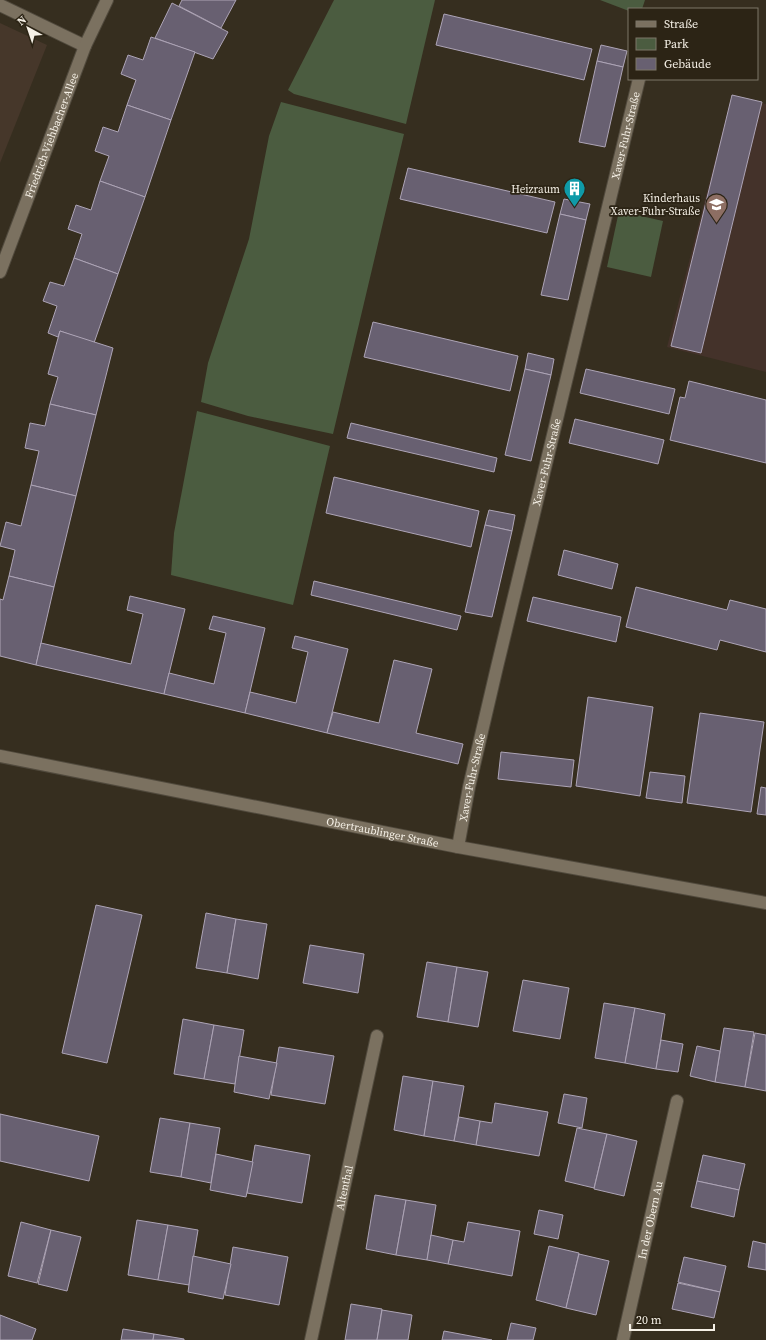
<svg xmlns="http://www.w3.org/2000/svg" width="766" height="1340" font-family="'Source Serif 4',serif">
  <rect width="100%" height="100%" fill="#362e1f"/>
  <path fill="#46372a" d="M 0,23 L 47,45 L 0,163 Z"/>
  <path fill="#44322a" d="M 732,95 L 766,104 L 766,372 L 667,347 Z"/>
  <g fill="#4b5c40">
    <path d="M 334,0 L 435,0 L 406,124 L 294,94 L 288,90 Z"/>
    <path d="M 600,0 L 645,0 L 642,9 L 629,9 L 629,11 Z"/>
    <path d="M 281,102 L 404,134 L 333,434 L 248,416 L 201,402 L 208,363 L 249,239 L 269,136 Z"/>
    <path d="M 619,211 L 663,221 L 651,277 L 607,267 Z"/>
    <path d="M 197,411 L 330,446 L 293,605 L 171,575 L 174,533 Z"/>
  </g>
  <g fill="#686071" stroke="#ada4b6">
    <path d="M 182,0 L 236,0 L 221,28 L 179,6 Z"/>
    <path d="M 172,3 L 228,32 L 213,59 L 155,38 Z"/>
    <path d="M 444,14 L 592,49 L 584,80 L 436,45 Z"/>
    <path d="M 151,37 L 195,52 L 171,120 L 127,105 L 136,80 L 121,74 L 128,55 L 143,60 Z"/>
    <path d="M 601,45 L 627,51 L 623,67 L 597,61 Z"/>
    <path d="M 597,61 L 623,67 L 605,147 L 579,142 Z"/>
    <path d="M 732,95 L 762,102 L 701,353 L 671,346 Z"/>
    <path d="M 127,105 L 171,120 L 145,197 L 100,181 L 109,156 L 95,151 L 103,127 L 118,132 Z"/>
    <path d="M 408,168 L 555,202 L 547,233 L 400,199 Z"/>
    <path d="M 100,181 L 145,197 L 118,274 L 74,258 L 82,234 L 68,229 L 76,205 L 91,210 Z"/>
    <path d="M 564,199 L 590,204 L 586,220 L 560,214 Z"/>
    <path d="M 560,214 L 586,220 L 568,300 L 541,295 Z"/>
    <path d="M 74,258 L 118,274 L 94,343 L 60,331 L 58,337 L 48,333 L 57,306 L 43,301 L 50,282 L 64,286 Z"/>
    <path d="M 373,322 L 518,356 L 510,391 L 364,357 Z"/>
    <path d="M 60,331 L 113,348 L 96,415 L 50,404 L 58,377 L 48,374 Z"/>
    <path d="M 528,353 L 554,359 L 551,375 L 525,369 Z"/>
    <path d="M 525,369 L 551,375 L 531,461 L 505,455 Z"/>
    <path d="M 586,369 L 675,389 L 669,414 L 580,393 Z"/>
    <path d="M 689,381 L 766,400 L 766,463 L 670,440 L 680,397 L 685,398 Z"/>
    <path d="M 50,404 L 96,415 L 76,496 L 31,485 L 39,451 L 25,448 L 30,423 L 45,426 Z"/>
    <path d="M 575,419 L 664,440 L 658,464 L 569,443 Z"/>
    <path d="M 351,423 L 497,458 L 494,472 L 347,438 Z"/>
    <path d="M 334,477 L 479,511 L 471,547 L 326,513 Z"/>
    <path d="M 31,485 L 76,496 L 54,587 L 9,576 L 15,550 L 0,546 L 6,522 L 21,526 Z"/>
    <path d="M 489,510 L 515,515 L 512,531 L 485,525 Z"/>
    <path d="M 485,525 L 512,531 L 492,617 L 465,612 Z"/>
    <path d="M 564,550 L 618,564 L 612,589 L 558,575 Z"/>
    <path d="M 9,576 L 54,587 L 36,665 L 0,656 L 0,599 L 3,600 Z"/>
    <path d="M 314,581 L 461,616 L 457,630 L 311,595 Z"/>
    <path d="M 636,587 L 727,610 L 730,600 L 766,609 L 766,652 L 720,640 L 717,650 L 626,627 Z"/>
    <path d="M 130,596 L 185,609 L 164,694 L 36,665 L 41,643 L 131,664 L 143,614 L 127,610 Z"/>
    <path d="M 533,597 L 621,617 L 616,642 L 527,621 Z"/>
    <path d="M 213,616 L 265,628 L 245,713 L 164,694 L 169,673 L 214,684 L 226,633 L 209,629 Z"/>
    <path d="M 295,636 L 348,649 L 327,733 L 245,713 L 250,692 L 296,703 L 308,652 L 292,648 Z"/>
    <path d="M 394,660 L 432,669 L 416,733 L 463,744 L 458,764 L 327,733 L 333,712 L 379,723 Z"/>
    <path d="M 588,697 L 653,707 L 640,796 L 576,786 Z"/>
    <path d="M 700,713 L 764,722 L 751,812 L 687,803 Z"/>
    <path d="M 501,752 L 574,760 L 571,787 L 498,779 Z"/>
    <path d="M 650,772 L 685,776 L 682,803 L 646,798 Z"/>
    <path d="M 761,787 L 766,788 L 766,815 L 757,814 Z"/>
    <path d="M 96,905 L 142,915 L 107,1063 L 62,1053 Z"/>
    <path d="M 206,913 L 236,919 L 227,973 L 196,968 Z"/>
    <path d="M 236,919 L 267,924 L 258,979 L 227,973 Z"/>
    <path d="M 310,945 L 364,954 L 358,993 L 303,983 Z"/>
    <path d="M 427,962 L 457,967 L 448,1022 L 417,1017 Z"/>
    <path d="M 457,967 L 488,972 L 478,1027 L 448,1022 Z"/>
    <path d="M 523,980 L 569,988 L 560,1039 L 513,1031 Z"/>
    <path d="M 604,1003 L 635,1008 L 625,1063 L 595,1058 Z"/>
    <path d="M 635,1008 L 665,1014 L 656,1069 L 625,1063 Z"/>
    <path d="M 183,1019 L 214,1025 L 204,1079 L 174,1074 Z"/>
    <path d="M 214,1025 L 244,1030 L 235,1084 L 204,1079 Z"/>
    <path d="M 724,1028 L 754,1032 L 745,1087 L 715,1082 Z"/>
    <path d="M 755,1033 L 766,1035 L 766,1091 L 745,1087 Z"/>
    <path d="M 661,1040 L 683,1044 L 678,1072 L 656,1069 Z"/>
    <path d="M 697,1046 L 720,1051 L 715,1082 L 690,1076 Z"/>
    <path d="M 279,1047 L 334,1056 L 325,1104 L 271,1095 Z"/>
    <path d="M 239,1056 L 277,1063 L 269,1099 L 234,1092 Z"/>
    <path d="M 403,1076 L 433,1081 L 424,1136 L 394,1130 Z"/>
    <path d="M 433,1081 L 464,1086 L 454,1141 L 424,1136 Z"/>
    <path d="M 564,1094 L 587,1098 L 582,1128 L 558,1123 Z"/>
    <path d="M 495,1103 L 548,1112 L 539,1156 L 476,1145 L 480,1121 L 492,1123 Z"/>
    <path d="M 0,1114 L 99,1136 L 89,1181 L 0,1161 Z"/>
    <path d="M 459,1117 L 480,1121 L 476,1145 L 454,1141 Z"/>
    <path d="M 160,1118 L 190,1123 L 181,1177 L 150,1172 Z"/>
    <path d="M 190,1123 L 220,1128 L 211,1183 L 181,1177 Z"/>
    <path d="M 577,1128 L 607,1134 L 594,1188 L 565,1181 Z"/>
    <path d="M 607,1134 L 637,1141 L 624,1196 L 594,1189 Z"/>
    <path d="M 255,1145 L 310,1155 L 302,1203 L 247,1193 Z"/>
    <path d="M 216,1154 L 253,1162 L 246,1197 L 210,1190 Z"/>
    <path d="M 703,1155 L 745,1164 L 739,1190 L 697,1181 Z"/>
    <path d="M 697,1181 L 739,1190 L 734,1217 L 691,1207 Z"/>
    <path d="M 375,1195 L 406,1200 L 396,1255 L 366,1249 Z"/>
    <path d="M 406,1200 L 436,1205 L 427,1260 L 396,1255 Z"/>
    <path d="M 539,1210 L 563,1215 L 558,1239 L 534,1234 Z"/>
    <path d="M 137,1220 L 168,1225 L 158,1280 L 128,1275 Z"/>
    <path d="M 21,1222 L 51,1230 L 37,1283 L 8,1276 Z"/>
    <path d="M 468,1222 L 520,1231 L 512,1276 L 448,1264 L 453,1240 L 464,1242 Z"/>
    <path d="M 168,1225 L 198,1230 L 189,1285 L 158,1280 Z"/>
    <path d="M 51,1230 L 81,1237 L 67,1291 L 38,1284 Z"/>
    <path d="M 431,1235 L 453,1240 L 448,1264 L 427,1260 Z"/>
    <path d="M 753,1241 L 766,1244 L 766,1270 L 748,1267 Z"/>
    <path d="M 549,1246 L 579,1253 L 566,1308 L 536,1300 Z"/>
    <path d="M 233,1247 L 288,1257 L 279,1305 L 225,1295 Z"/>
    <path d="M 579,1254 L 609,1261 L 596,1315 L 566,1308 Z"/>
    <path d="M 193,1256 L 231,1264 L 223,1299 L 188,1292 Z"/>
    <path d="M 684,1257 L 726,1266 L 720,1292 L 678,1282 Z"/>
    <path d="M 678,1283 L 720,1292 L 714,1318 L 672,1309 Z"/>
    <path d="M 351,1304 L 382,1309 L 377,1340 L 345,1340 Z"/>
    <path d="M 382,1310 L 412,1315 L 408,1340 L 377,1340 Z"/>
    <path d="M 0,1315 L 36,1329 L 32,1340 L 0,1340 Z"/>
    <path d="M 511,1323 L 536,1328 L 533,1340 L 507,1340 Z"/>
    <path d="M 123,1329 L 154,1334 L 153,1340 L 121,1340 Z"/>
    <path d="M 444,1331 L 492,1340 L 442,1340 Z"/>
    <path d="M 154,1334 L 184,1339 L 184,1340 L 153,1340 Z"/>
  </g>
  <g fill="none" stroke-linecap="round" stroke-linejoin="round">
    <defs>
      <g id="minor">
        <path d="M 0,5 L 85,46"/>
        <path id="s1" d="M 0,272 L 85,46 L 107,0"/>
        <path id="s2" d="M 458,847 L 469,787 L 497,667 L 639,79"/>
        <path id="s3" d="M 311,1340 L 377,1036"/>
        <path id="s4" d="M 623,1340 L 677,1101"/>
      </g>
      <g id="tertiary">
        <path id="s5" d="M 0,756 L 458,847 L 766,903"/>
      </g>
    </defs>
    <use href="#minor" stroke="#514a3d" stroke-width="14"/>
    <use href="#tertiary" stroke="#514a3d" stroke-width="14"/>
    <use href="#minor" stroke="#7b7160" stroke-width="12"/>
    <use href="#tertiary" stroke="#7b7160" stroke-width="12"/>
  </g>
  <defs>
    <symbol id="building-pin" viewBox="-11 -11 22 30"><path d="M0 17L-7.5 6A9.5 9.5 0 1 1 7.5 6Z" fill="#0f9aa8" stroke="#2c2415"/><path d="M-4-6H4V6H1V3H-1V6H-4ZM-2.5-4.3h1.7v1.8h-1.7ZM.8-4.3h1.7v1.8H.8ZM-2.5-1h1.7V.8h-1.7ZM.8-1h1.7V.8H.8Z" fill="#fff"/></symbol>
    <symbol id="school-pin" viewBox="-11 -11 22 30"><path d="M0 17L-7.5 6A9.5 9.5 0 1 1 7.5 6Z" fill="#8d6e63" stroke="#2c2415"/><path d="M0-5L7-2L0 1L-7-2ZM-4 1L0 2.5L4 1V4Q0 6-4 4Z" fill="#fff"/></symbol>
  </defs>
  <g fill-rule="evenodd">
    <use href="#building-pin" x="562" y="176" width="25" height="34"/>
    <use href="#school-pin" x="704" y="192" width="25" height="34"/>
  </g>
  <g text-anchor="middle" stroke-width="3.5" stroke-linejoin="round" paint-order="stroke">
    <g font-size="11" fill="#f5f0e6" stroke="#2c2415">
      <text dy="4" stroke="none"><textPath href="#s1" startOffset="146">Friedrich-Viehbacher-Allee</textPath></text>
      <text dy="4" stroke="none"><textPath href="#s2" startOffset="731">Xaver-Fuhr-Straße</textPath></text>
      <text dy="4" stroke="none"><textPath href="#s2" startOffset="395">Xaver-Fuhr-Straße</textPath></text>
      <text dy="4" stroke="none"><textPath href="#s2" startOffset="71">Xaver-Fuhr-Straße</textPath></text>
      <text dy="4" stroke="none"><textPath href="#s5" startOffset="390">Obertraublinger Straße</textPath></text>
      <text dy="4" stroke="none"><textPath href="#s3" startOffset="156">Altenthal</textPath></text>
      <text dy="4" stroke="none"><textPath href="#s4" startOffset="123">In der Obern Au</textPath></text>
    </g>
    <g font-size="11" fill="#f5f0e6" stroke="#2c2415" text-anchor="end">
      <text x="560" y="193">Heizraum</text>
      <text x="700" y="202">Kinderhaus<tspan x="700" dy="13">Xaver-Fuhr-Straße</tspan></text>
    </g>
  </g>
  <rect x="628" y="8" width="130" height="72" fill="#2c2415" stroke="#7c7669"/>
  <rect x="636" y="21" width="20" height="6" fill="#7b7160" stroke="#7c7669"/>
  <text x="664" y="28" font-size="12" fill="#f5f0e6">Straße</text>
  <rect x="636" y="38" width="20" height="12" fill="#4b5c40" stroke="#7c7669"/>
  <text x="664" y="48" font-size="12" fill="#f5f0e6">Park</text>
  <rect x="636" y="58" width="20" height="12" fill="#686071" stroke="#7c7669"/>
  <text x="664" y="68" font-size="12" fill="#f5f0e6">Gebäude</text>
  <g transform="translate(28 28) rotate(320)" stroke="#2c2415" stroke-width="3" paint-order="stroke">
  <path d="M0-3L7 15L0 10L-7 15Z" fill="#f5f0e6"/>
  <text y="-6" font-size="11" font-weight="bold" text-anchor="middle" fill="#f5f0e6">N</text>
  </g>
  <path d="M630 1324v6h84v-6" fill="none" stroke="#f5f0e6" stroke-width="2"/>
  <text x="636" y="1324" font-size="12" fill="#f5f0e6" stroke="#2c2415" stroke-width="3" paint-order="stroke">20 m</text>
</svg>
